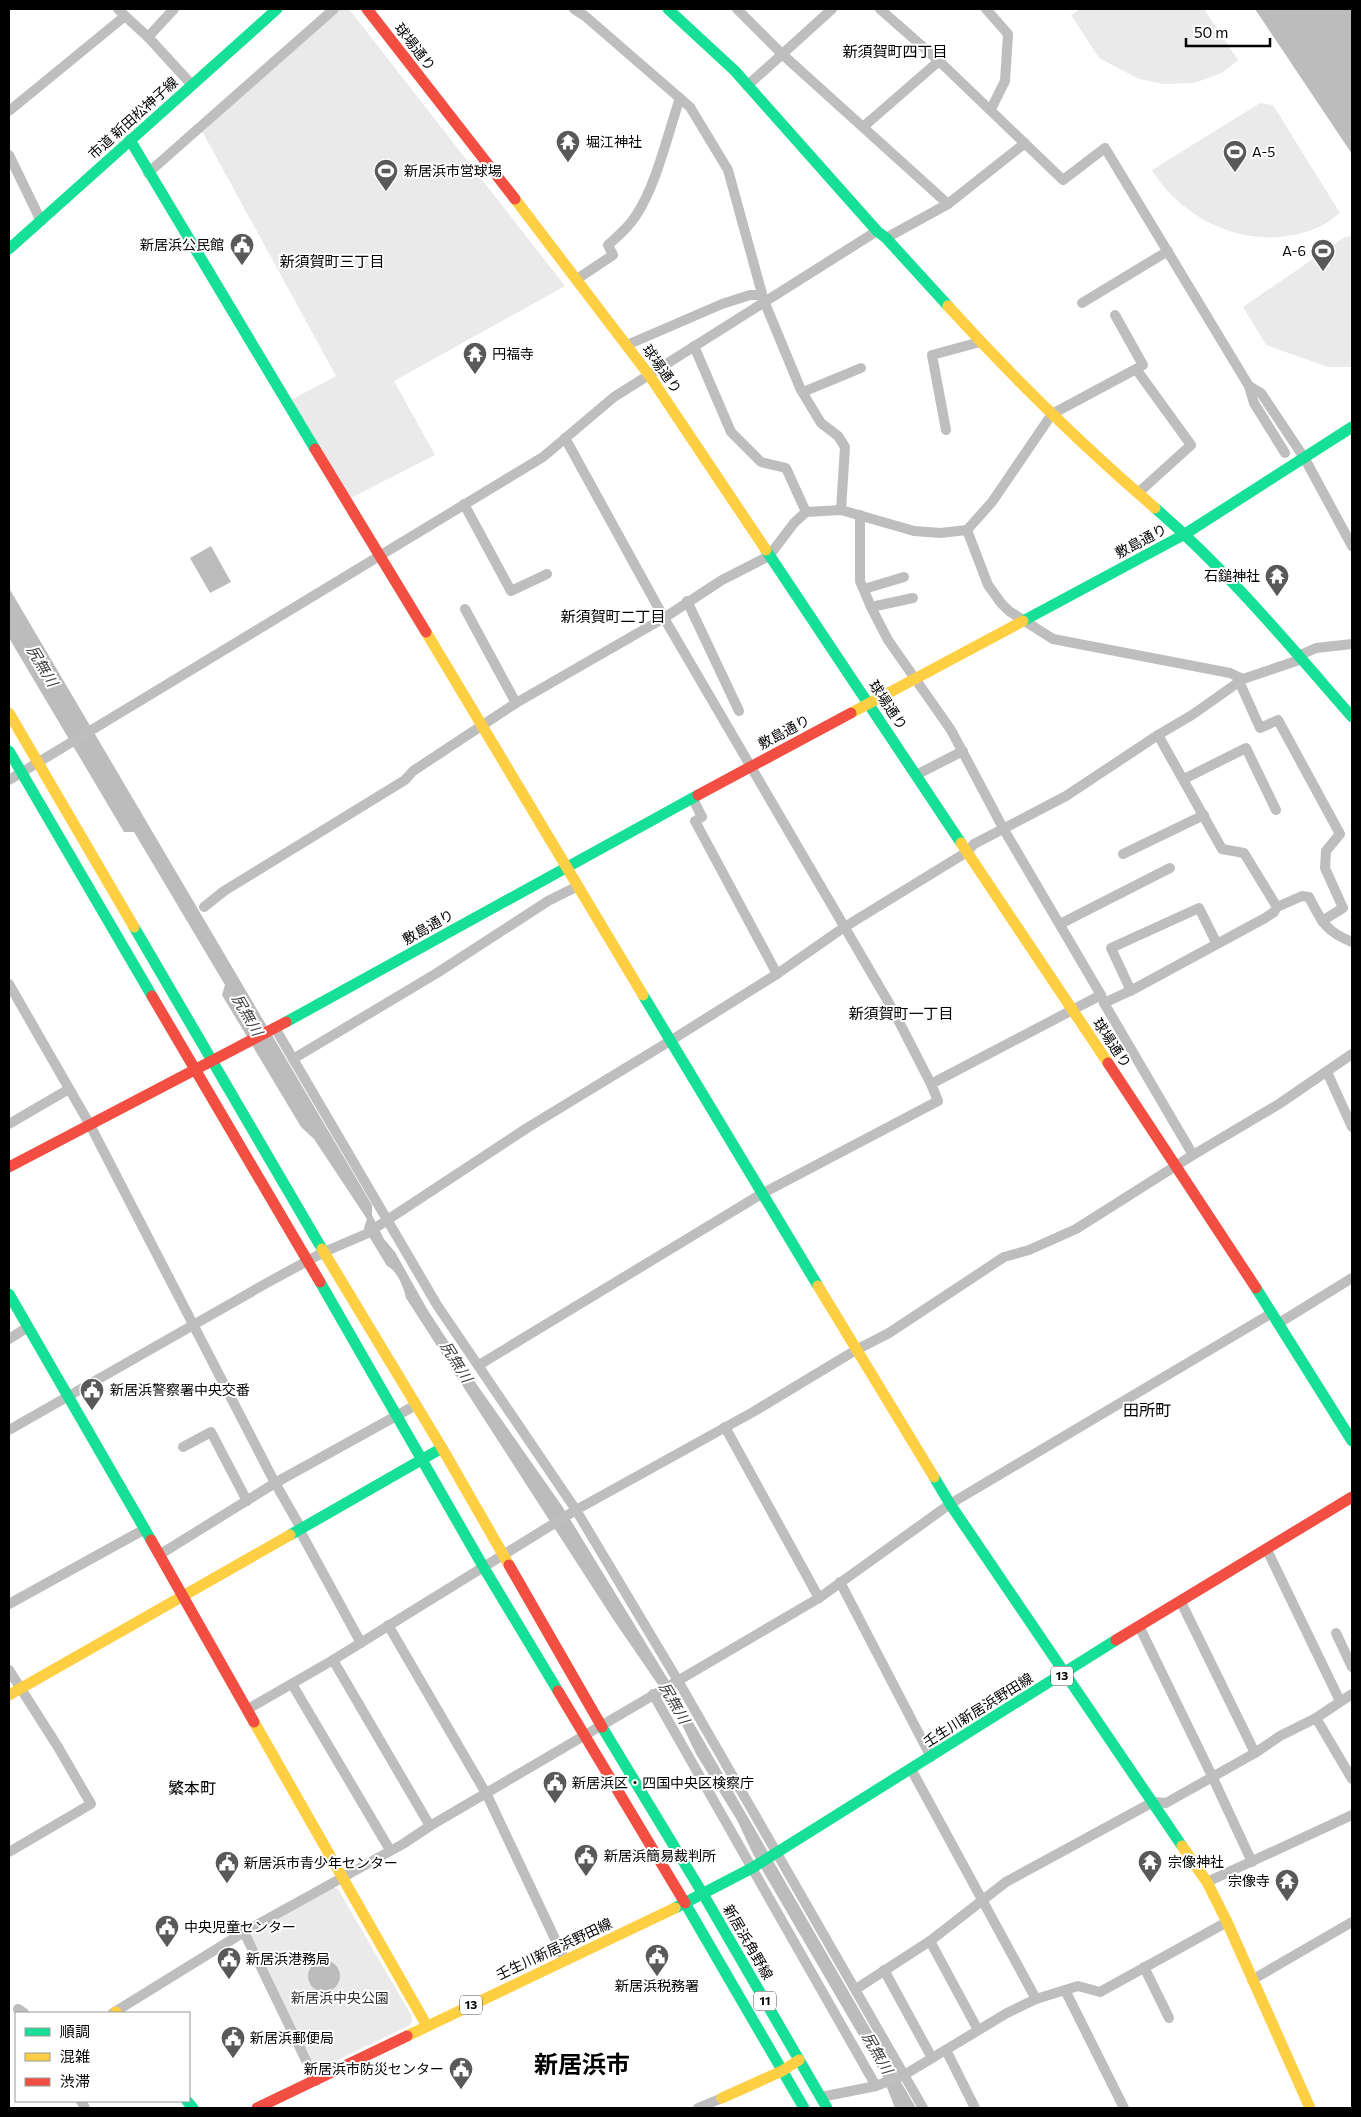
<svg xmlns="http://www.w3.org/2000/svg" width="1361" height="2117" font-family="Commissioner,'Noto Sans JP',sans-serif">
  <rect width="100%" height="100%" fill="#fff"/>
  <g fill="#eaeaea">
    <path d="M 338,9 L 349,9 L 565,286 L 394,381 L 435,455 L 351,498 L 291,400 L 336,376 L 202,131 Z"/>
    <path d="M 1080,9 L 1204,9 L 1238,60 L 1222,73 L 1194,83 L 1164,84 L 1139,79 L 1099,58 L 1071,15 Z"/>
    <path d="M 1260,103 L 1273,105 L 1340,213 C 1334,217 1328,223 1321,226 C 1260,255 1186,226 1152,170 Z"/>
    <path d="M 1352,236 L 1352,367 L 1328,367 L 1266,345 L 1243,307 L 1345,237 Z"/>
    <path d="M 332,1887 L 338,1889 L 411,2015 L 412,2022 L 410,2025 L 319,2069 L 315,2067 L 251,1935 Z"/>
  </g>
  <g fill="#bcbcbc">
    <path d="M 1255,9 L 1352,9 L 1352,154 Z"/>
    <path d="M 211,546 L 231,582 L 210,593 L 190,558 Z"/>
    <path d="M 9,588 L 372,1205 L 372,1215 L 384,1239 L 395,1252 L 427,1309 L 468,1372 L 562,1506 L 672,1686 L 916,2108 L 895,2108 L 882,2075 L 753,1854 L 737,1820 L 696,1754 L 674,1708 L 613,1619 L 406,1298 C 404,1288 397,1270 387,1266 L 364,1228 L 367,1219 L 314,1139 L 301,1127 L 222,995 L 225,985 L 134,832 L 124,832 L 9,638 Z"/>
    <circle cx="324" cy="1976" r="16"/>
  </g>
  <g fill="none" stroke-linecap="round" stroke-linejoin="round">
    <g stroke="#bebebe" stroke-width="10">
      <path d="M 574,9 L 585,16 L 690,107 L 728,170 L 764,301 L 801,390 L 821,423 L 838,436 L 845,447 L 841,510"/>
      <path d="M 737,9 L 782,54 L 948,204 L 1025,143"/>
      <path d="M 880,9 L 939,61 L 1063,180 L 1105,148 L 1249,386 L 1261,393 L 1305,459 L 1352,546"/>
      <path d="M 986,9 L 1008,34 L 1005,81 L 991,109"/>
      <path d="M 125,16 L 148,37 L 192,85"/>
      <path d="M 148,37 L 174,9"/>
      <path d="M 747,86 L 832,9"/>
      <path d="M 9,111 L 125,16 L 118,9"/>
      <path d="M 863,127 L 939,61"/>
      <path d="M 9,155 L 41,221"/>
      <path d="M 148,173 L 334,9"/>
      <path d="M 886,238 L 948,204"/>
      <path d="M 577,279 L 613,255 L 608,245 C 618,236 628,228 635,217 C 657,184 667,136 680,98"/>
      <path d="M 1082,303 L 1168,251"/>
      <path d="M 1115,315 L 1143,365 L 1136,369"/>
      <path d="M 627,345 L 722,304 L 750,295 L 762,295"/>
      <path d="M 694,346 L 731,432 L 761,462 L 786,468 L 806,512"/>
      <path d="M 1249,386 L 1254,403 L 1285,453"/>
      <path d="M 803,392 L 861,368"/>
      <path d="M 946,430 L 932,355 L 980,342"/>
      <path d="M 565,438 L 664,618 L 893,1010 L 931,1084"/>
      <path d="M 464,504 L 511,591 L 547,574"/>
      <path d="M 860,515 L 860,581 L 871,607 L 913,598"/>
      <path d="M 967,530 L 988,585 L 1001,603 L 1009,611 L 1053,639 L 1230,673 L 1243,679"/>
      <path d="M 864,589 L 904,577"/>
      <path d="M 687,601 L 739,711"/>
      <path d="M 871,607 L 888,640 L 951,730 L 1003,828 L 1101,995"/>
      <path d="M 465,609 L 516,703"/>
      <path d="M 1298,656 L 1316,648 L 1352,644"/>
      <path d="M 1239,681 L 1260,728 L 1278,720 L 1340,834 L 1326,851 L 1325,868 L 1343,908 L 1322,921"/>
      <path d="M 1158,735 L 1222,849 L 1244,853 L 1277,907 L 1302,896 L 1309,897 C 1322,922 1325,931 1352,942"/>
      <path d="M 916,775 L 963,751"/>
      <path d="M 1184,779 L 1246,748 L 1276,810"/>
      <path d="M 9,780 L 543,457 L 614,397 L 877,231"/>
      <path d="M 693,799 L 702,817 L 695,821 L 777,974"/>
      <path d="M 1123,854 L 1204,815"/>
      <path d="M 204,907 L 224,891 L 405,780 L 413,771 L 516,703 L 664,618 L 722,580 L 769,556 L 794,523 L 806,512 L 841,510 L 914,531 L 940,533 L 967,530 L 992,502 L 1052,414 L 1136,369 L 1191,445 L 1138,493"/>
      <path d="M 1060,924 L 1170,868"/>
      <path d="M 9,984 L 90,1125 L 275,1483 L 302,1530"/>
      <path d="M 1131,991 L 1111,948 L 1199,908 L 1217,944"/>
      <path d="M 275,1028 L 437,1305 L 576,1510 L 677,1679 L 923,2108"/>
      <path d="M 293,1059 L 437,973 L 548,901 L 578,886"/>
      <path d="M 1327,1072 L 1352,1127"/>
      <path d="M 9,1124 L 69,1089"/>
      <path d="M 1193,1155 L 1279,1104 L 1352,1054"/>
      <path d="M 1279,1323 L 1352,1278"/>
      <path d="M 9,1339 L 28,1327"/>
      <path d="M 479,1365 L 763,1193 L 938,1101 L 931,1084 L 1101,995 L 1104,1003"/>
      <path d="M 725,1427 L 819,1598"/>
      <path d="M 9,1430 L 265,1284 L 324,1252 L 366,1234 L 527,1128 L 670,1041 L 777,974 L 843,928 L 967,852 L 974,844 L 1066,796 L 1158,735 L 1192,715 L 1243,679 L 1302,659"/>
      <path d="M 183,1447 L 211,1432 L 247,1501"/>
      <path d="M 300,1531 L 361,1643"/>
      <path d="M 1267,1550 L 1340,1701"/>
      <path d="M 159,1555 L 275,1483 L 416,1405"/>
      <path d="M 840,1582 L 931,1757"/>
      <path d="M 1181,1602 L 1255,1753"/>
      <path d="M 9,1604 L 145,1529"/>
      <path d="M 388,1625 L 487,1795 L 565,1960"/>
      <path d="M 1139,1626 L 1212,1776 L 1252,1862"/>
      <path d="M 1336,1633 L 1352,1667"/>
      <path d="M 333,1660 L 430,1826"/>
      <path d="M 9,1670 L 58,1747 L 91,1804 L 9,1852"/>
      <path d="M 292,1684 L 390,1850"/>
      <path d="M 653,1694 L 876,2086"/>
      <path d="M 248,1709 L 333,1660 L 576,1510 L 753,1412 L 856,1350 L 889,1333 L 1004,1257 L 1029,1250 L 1076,1229 L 1193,1155 L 1104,1003 L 1134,989 L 1265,918 L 1274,912 L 1277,907"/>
      <path d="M 1316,1718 L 1352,1779"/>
      <path d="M 911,1769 L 1036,1999"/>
      <path d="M 1207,1882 L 1352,1815"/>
      <path d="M 244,1932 L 316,2081"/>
      <path d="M 930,1941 L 978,2030"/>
      <path d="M 1144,1967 L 1169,2018"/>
      <path d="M 884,1970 L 932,2058"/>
      <path d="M 1252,1980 L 1352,1922"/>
      <path d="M 856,1989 L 930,1941 L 1006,1882 L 1153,1802 L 1166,1803 L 1255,1753 L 1280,1736 L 1316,1718 L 1352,1694"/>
      <path d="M 1065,1990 L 1124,2108"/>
      <path d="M 18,2009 L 24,2013"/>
      <path d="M 113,2013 L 244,1932 L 403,1844 L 430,1826 L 819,1598 L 950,1504 L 1272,1313"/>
      <path d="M 946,2050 L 975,2108"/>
      <path d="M 821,2097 L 876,2086 L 904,2075 L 1007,2013 L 1036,1999 L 1078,1986 L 1100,1992 L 1227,1922"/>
      <path d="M 81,2101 L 85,2108"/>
      <path d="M 698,2108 L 722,2098"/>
    </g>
    <g stroke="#16e098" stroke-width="11">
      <path d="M 668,9 L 735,71 L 877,231 L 886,238 L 948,306"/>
      <path d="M 130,140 L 315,449"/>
      <path d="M 9,249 L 277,9"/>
      <path d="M 1155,508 C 1228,571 1289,645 1352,717"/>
      <path d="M 766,550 L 961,843"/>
      <path d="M 1023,621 L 1185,534 L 1352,427"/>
      <path d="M 9,751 L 152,996"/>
      <path d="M 134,927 L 322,1249"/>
      <path d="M 643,995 L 818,1286"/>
      <path d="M 286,1022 L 698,795"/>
      <path d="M 320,1282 L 484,1568 L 558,1691"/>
      <path d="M 1256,1288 L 1352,1441"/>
      <path d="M 9,1294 L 151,1540"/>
      <path d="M 934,1477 L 950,1504 L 1182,1846"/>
      <path d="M 290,1535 L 442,1448"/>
      <path d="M 602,1727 L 703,1894"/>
      <path d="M 703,1894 L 827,2108"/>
      <path d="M 685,1903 L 804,2108"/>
      <path d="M 675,1908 L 752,1868 L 1116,1640"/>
      <path d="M 187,2101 L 193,2108"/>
    </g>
    <g stroke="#ffcf43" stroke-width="11">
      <path d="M 515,199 L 649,375 L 766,550"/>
      <path d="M 948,306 C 1013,378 1082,445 1155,508"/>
      <path d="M 426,632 L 643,995"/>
      <path d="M 9,713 L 134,927"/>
      <path d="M 851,713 L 1023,621"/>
      <path d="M 961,843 L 1108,1063"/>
      <path d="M 322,1249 L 442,1448 L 509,1565"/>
      <path d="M 818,1286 L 934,1477"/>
      <path d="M 9,1695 L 290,1535"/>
      <path d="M 254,1722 L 427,2026"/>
      <path d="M 1182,1846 L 1207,1882 L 1227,1922 L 1310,2108"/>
      <path d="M 116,2012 L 117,2013"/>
      <path d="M 407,2036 L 675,1908"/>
      <path d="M 722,2098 L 782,2071 L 799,2060"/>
    </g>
    <g stroke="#f24e42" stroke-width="11">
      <path d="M 367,9 L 515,199"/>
      <path d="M 315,449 L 426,632"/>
      <path d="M 698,795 L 851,713"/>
      <path d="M 152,996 L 320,1282"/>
      <path d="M 1108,1063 L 1256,1288"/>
      <path d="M 9,1167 L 286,1022"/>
      <path d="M 151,1540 L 254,1722"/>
      <path d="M 509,1565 L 602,1727"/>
      <path d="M 1116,1640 L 1352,1497"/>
      <path d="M 558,1691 L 685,1903"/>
      <path d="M 257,2108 L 407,2036"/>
    </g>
  </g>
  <defs>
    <symbol id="temple-pin" viewBox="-11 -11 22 30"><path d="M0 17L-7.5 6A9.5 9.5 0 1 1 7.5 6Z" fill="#595959" stroke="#fff"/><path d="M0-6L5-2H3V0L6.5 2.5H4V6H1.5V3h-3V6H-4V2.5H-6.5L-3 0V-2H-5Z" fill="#fff"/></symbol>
    <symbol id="stadium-pin" viewBox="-11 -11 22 30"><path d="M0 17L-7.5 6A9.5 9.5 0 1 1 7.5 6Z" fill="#595959" stroke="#fff"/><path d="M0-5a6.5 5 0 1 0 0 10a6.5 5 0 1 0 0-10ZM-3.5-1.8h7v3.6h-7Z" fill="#fff"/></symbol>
    <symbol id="civic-pin" viewBox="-11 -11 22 30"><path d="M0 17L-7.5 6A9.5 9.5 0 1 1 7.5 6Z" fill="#595959" stroke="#fff"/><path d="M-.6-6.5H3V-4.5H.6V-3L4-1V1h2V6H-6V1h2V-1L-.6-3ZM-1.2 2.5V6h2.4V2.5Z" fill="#fff"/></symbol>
  </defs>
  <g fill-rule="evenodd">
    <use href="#temple-pin" x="554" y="128" width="28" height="38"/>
    <use href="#stadium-pin" x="1221" y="138" width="28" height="38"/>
    <use href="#stadium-pin" x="372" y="157" width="28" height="38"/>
    <use href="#civic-pin" x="228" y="231" width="28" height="38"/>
    <use href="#stadium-pin" x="1309" y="237" width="28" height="38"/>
    <use href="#temple-pin" x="461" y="340" width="28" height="38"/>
    <use href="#temple-pin" x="1263" y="562" width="28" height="38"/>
    <use href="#civic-pin" x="78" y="1376" width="28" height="38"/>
    <use href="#civic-pin" x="541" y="1769" width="28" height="38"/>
    <use href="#civic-pin" x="572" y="1842" width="28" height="38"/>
    <use href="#temple-pin" x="1136" y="1848" width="28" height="38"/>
    <use href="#civic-pin" x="213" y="1849" width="28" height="38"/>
    <use href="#temple-pin" x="1273" y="1867" width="28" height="38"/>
    <use href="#civic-pin" x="153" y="1913" width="28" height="38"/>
    <use href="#civic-pin" x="643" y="1942" width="28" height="38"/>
    <use href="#civic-pin" x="215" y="1945" width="28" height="38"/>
    <use href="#civic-pin" x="219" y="2024" width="28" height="38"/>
    <use href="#civic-pin" x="447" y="2055" width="28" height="38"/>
  </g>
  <g text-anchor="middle" stroke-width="4" stroke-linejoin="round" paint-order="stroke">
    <g fill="#fff" stroke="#4c4c4c" stroke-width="1">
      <rect x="1051" y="1666.5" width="22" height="19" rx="4"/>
      <rect x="754" y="1991.5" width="22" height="19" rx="4"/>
      <rect x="460" y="1995.5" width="22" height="19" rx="4"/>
    </g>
    <g font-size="12" font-weight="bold" fill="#000">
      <text x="1062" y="1680">13</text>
      <text x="765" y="2005">11</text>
      <text x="471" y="2009">13</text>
    </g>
    <g font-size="14" fill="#000" stroke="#fff">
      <text transform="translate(415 47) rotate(52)" y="5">球場通り</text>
      <text transform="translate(133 118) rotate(-42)" y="5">市道 新田松神子線</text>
      <text transform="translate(662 369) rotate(55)" y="5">球場通り</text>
      <text transform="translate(1141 541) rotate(-28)" y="5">敷島通り</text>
      <text transform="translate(888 705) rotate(56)" y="5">球場通り</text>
      <text transform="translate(784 732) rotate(-28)" y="5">敷島通り</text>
      <text transform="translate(428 927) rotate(-29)" y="5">敷島通り</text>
      <text transform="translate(1112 1043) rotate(56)" y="5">球場通り</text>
      <text transform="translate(978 1710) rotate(-32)" y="5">壬生川新居浜野田線</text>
      <text transform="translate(748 1942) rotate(60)" y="5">新居浜角野線</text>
      <text transform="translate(554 1949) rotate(-25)" y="5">壬生川新居浜野田線</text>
    </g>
    <g font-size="14" fill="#000" stroke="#fff" text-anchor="start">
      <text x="586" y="147">堀江神社</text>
      <text x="1252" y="157">A-5</text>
      <text x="404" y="176">新居浜市営球場</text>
      <text x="224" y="250" text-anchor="end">新居浜公民館</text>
      <text x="1306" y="256" text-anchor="end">A-6</text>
      <text x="492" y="359">円福寺</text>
      <text x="1260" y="581" text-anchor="end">石鎚神社</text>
      <text x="110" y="1395">新居浜警察署中央交番</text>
      <text x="572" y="1788">新居浜区・四国中央区検察庁</text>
      <text x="604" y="1861">新居浜簡易裁判所</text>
      <text x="1168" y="1867">宗像神社</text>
      <text x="244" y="1868">新居浜市青少年センター</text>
      <text x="1270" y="1886" text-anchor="end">宗像寺</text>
      <text x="184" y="1932">中央児童センター</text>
      <text x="246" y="1964">新居浜港務局</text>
      <text x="657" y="1991" text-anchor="middle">新居浜税務署</text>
      <text x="250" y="2043">新居浜郵便局</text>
      <text x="444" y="2074" text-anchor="end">新居浜市防災センター</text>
    </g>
    <g font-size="14" fill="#2f2f2f" stroke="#fff">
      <text x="340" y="2003">新居浜中央公園</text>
    </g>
    <g font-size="15" fill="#000" stroke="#fff">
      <text x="895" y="57">新須賀町四丁目</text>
      <text x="332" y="267">新須賀町三丁目</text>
      <text x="613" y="622">新須賀町二丁目</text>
      <text x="901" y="1019">新須賀町一丁目</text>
    </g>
    <g font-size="15" font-style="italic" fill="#404040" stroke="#fff">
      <text transform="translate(42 666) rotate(59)" y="5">尻無川</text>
      <text transform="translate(247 1015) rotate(60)" y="5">尻無川</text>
      <text transform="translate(456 1362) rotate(58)" y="5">尻無川</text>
      <text transform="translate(674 1703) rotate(60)" y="5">尻無川</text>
      <text transform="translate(877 2053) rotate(60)" y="5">尻無川</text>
    </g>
    <g font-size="16" fill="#000" stroke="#fff">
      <text x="1147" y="1416">田所町</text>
      <text x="192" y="1794">繁本町</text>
    </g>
    <g font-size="24" font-weight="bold" fill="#000" stroke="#fff">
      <text x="582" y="2073">新居浜市</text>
    </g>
  </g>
  <rect width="1361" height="2117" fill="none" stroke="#000000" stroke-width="20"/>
  <rect x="15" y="2012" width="175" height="90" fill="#ffffff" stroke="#999999"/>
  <rect x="25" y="2028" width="25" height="8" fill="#16e098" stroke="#999999"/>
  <text x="60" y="2037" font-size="15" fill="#000000">順調</text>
  <rect x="25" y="2053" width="25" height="8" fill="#ffcf43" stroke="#999999"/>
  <text x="60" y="2062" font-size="15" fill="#000000">混雑</text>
  <rect x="25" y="2078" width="25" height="8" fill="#f24e42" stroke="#999999"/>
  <text x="60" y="2087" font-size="15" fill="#000000">渋滞</text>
  <path d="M1186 38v8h84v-8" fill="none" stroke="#000000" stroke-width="2.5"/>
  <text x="1194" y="38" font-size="15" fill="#000000" stroke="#ffffff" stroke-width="4" paint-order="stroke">50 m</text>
</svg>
